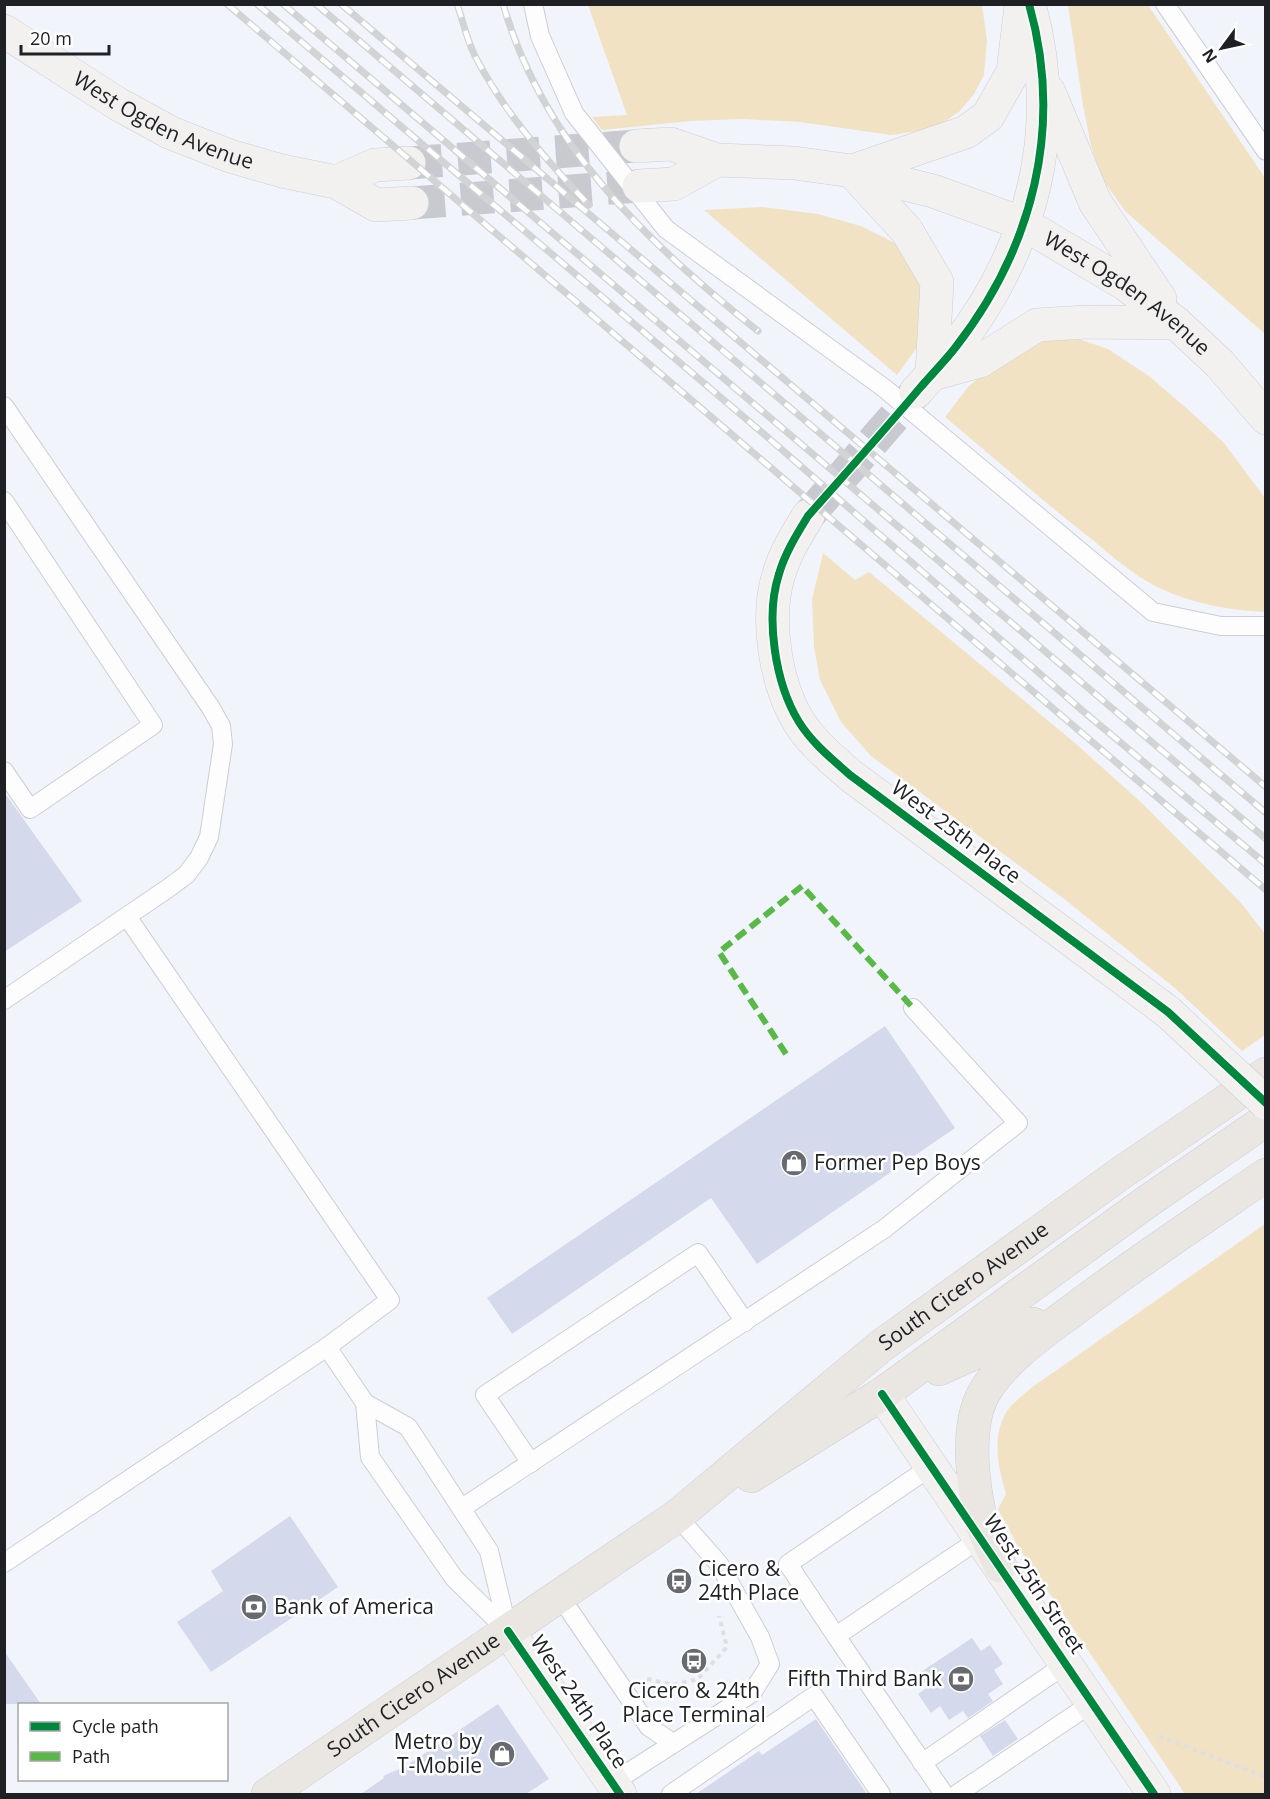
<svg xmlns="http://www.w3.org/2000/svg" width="1270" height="1799" font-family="'Open Sans',sans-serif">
  <rect width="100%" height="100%" fill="#f2f4fb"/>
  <g fill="#f1e2c4">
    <path d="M 588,5 L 982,5 L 987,40 L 984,75 L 974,94 L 960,111 L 943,123 L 918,131 L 891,135 L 800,122 L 742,119 L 691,121 L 602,130 L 592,117 L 627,115 Z"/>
    <path d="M 1068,5 L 1148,5 L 1265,178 L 1265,334 L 1125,211 L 1103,180 L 1091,146 L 1083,105 Z"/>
    <path d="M 762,207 L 818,214 L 861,226 L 893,242 L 916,259 L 926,280 L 924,338 L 897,375 L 704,210 Z"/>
    <path d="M 1079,339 L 1108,349 L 1149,376 L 1192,413 L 1224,443 L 1265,498 L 1265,612 C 1228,610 1193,604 1159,588 C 1134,576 1111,555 1089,537 C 1040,499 993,457 945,417 L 968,387 L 997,362 L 1028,341 Z"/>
    <path d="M 823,553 L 855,580 L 869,572 L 1075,743 L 1144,805 L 1242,904 L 1265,934 L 1265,1035 L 1242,1051 L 1176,989 L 1063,898 L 871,756 L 841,722 L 820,680 L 814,647 L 812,600 Z"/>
    <path d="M 1265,1224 L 1265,1794 L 1185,1794 L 1019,1548 L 998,1509 L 1006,1494 C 998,1467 991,1437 1007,1411 C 1013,1403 1023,1395 1031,1388 Z"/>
  </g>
  <g fill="#d5d9ec">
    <path d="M 4,792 L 82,901 L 4,952 Z"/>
    <path d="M 885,1026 L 955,1128 L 757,1264 L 711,1198 L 512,1334 L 487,1298 Z"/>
    <path d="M 290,1516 L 338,1587 L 211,1672 L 177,1622 L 223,1591 L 211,1571 Z"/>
    <path d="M 972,1638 L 981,1651 L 990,1645 L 1003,1664 L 994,1670 L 1003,1684 L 988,1694 L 993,1701 L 968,1718 L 963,1711 L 949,1720 L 940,1706 L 931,1713 L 918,1694 L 928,1687 L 918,1674 Z"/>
    <path d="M 4,1651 L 41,1704 L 4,1704 Z"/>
    <path d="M 498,1704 L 549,1779 L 526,1794 L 361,1794 L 384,1778 L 383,1776 L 406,1766 Z"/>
    <path d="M 816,1719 L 867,1794 L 696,1794 L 759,1751 L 762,1755 Z"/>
    <path d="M 1005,1720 L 1018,1739 L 993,1756 L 980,1736 Z"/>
  </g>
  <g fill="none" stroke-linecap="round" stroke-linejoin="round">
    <g stroke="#c8cad0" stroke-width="33" stroke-dasharray="33 16" stroke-linecap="butt">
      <path d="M 409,163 L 636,146"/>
      <path d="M 412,203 L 639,186"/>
      <path d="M 808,516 L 916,392"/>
    </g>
    <defs>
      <g id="lane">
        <path d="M 533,4 L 540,36 L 574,113 L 666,229 L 884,388 L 1153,612 L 1221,626 L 1266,626"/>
        <path d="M 1165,4 L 1266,151"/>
        <path d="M 4,406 L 211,708 L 221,726 L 223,744 L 209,837 L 199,858 L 186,875 L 167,889 L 4,1000"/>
        <path d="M 4,501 L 153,725 L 30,809 L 4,771"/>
        <path d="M 128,918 L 390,1300 L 327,1347"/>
        <path d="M 531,1463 L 485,1395 L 698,1253 L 745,1322"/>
        <path d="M 932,1466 L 788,1564 L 836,1636 L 981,1538"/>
        <path d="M 462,1508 L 884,1229 L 1018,1123 L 913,1008"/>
        <path d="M 4,1563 L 327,1347 L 365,1403 L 408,1427 L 489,1551 L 508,1631 L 454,1578 L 370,1457 L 365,1403"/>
        <path d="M 559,1595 L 649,1727 L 673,1743"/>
        <path d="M 836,1636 L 944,1794"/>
        <path d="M 922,1763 L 1066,1664"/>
        <path d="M 612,1783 L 752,1693 L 770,1664 L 760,1637 L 719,1564 L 677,1516"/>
        <path d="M 671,1794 L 814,1696 L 881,1794"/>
        <path d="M 957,1794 L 1092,1703"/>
      </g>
      <g id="secondary">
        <path id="s1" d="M 4,31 L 118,104 L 171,133 L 230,156 L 282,171 L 336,182 L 376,205 L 412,203"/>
        <path d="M 1049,92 L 1095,202 L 1160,299"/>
        <path id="s2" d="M 636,146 L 671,144 L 717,160 L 794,163 L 852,171 L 933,191 L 1024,224 L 1125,284 L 1176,323 L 1220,364 L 1266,418"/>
        <path d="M 852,171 L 966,132 L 988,116 L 1013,72 L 1021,6"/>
        <path d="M 852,171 L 907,231 L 937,282 L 932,374"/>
        <path d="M 336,182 L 375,165 L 409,163"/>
        <path d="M 639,186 L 674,184 L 717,160"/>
        <path d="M 932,374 L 980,361 L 1037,325 L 1086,322 L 1176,323"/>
        <path d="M 916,392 C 929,377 943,363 955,348 C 1033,247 1064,128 1029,4"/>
        <path d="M 808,516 C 797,534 785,553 779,574 C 765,617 775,683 799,722 C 812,743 832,759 850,775 L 1168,1012"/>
        <path d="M 882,1394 L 1154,1794"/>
        <path d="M 508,1631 L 620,1794"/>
      </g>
      <g id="primary">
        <path d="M 939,1369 L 999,1342 L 1033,1324"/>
        <path d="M 751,1476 L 882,1394 L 1148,1201 L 1266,1120"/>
        <path d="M 1000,1566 C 994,1551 985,1536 981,1520 C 973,1486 966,1432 981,1399 C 997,1364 1042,1333 1072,1311 C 1135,1263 1200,1220 1266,1175"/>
        <path id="s3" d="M 268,1794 L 677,1516 L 881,1346 L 1121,1173 L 1266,1074"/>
      </g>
    </defs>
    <use href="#lane" stroke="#cdced4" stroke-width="20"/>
    <use href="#secondary" stroke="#cdced4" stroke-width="34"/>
    <use href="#primary" stroke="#cdced2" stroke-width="34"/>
    <g stroke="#dedfe1" stroke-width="4" stroke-dasharray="4.5 4.5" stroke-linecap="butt">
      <path d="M 647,1679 L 673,1685 L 698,1679 L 727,1647 L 719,1616"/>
      <path d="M 1159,1736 L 1266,1777"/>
    </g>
    <use href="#lane" stroke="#fdfdfe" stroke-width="18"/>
    <use href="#secondary" stroke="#f3f1f0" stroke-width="33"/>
    <use href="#primary" stroke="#eae6e1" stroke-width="33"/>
    <defs>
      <g id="rail">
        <path d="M 227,4 L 1266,890"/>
        <path d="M 257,4 L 758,429 L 1084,712 L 1266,864"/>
        <path d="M 283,4 L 1266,839"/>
        <path d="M 316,4 L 1266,813"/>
        <path d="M 341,4 L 1266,787"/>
        <path d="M 457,4 C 463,21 467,40 475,56 C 504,112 546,160 589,205"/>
        <path d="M 503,4 C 544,146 647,242 758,331"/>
      </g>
    </defs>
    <use href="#rail" stroke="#d2d3d5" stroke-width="7"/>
    <use href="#rail" stroke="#fff" stroke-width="4.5" stroke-dasharray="14" stroke-linecap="butt"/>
    <defs>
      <path id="secondary-bridge" d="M 1168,1012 L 1266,1103"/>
    </defs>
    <use href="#secondary-bridge" stroke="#cdced4" stroke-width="34" stroke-linecap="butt"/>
    <use href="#secondary-bridge" stroke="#f3f1f0" stroke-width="33"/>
    <path stroke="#58b947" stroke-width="6" stroke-dasharray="12 6" stroke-linecap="butt" d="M 786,1054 L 719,952 L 802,886 L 913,1008"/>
    <defs>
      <g id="cycleway">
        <path d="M 1029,4 C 1064,127 1033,248 955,348 C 944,362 931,375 919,389 C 883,432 845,474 808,516 C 797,534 785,553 779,574 C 765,617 775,683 799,722 C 812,743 832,759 850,775 L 1168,1012 L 1266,1103"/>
        <path d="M 882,1394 L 1154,1794"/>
        <path d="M 508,1631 L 620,1794"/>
      </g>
    </defs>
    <use href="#cycleway" stroke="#fff" stroke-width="11"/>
    <use href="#cycleway" stroke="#00873e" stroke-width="8"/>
  </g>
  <defs>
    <symbol id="shop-disc" viewBox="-11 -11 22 22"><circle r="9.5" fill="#686a6f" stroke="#fff"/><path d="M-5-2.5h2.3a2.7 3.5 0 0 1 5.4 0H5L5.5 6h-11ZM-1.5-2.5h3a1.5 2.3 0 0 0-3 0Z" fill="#fff"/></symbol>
    <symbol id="bus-disc" viewBox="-11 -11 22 22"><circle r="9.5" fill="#686a6f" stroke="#fff"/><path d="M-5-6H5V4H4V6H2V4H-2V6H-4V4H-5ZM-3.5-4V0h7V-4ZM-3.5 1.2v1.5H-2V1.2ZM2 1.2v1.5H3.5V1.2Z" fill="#fff"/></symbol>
    <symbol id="bank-disc" viewBox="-11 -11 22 22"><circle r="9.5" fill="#686a6f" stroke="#fff"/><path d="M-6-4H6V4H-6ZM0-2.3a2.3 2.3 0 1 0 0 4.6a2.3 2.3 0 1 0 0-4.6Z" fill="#fff"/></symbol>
  </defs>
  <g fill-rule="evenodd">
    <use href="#shop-disc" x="779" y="1148" width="30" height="30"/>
    <use href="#bus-disc" x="664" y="1566" width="30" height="30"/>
    <use href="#bank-disc" x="239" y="1592" width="30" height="30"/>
    <use href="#bus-disc" x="679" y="1646" width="30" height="30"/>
    <use href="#bank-disc" x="946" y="1664" width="30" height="30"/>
    <use href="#shop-disc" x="487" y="1739" width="30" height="30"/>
  </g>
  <g text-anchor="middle" stroke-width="5" stroke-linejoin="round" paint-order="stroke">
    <g font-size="21" fill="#1e2024" stroke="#fff">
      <text dy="7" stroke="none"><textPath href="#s1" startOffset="184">West Ogden Avenue</textPath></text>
      <text dy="7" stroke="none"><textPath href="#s2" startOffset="524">West Ogden Avenue</textPath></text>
      <text transform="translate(956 832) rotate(37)" y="7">West 25th Place</text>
      <text dy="7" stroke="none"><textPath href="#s3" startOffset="862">South Cicero Avenue</textPath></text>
      <text transform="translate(1034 1584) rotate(56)" y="7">West 25th Street</text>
      <text dy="7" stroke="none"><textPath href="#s3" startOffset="176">South Cicero Avenue</textPath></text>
      <text transform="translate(579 1702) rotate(56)" y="7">West 24th Place</text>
    </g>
    <g font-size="21" fill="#1e2024" stroke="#fff" text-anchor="start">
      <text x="814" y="1170">Former Pep Boys</text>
      <text x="698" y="1576">Cicero &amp;<tspan x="698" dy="24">24th Place</tspan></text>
      <text x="274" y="1614">Bank of America</text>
      <text x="942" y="1686" text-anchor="end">Fifth Third Bank</text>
      <text x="694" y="1698" text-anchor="middle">Cicero &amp; 24th<tspan x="694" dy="24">Place Terminal</tspan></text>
      <text x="482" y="1749" text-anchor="end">Metro by<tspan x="482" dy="24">T-Mobile</tspan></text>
    </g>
  </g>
  <rect width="1270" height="1799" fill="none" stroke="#1e2024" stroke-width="12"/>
  <rect x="18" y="1703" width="210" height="78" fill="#ffffff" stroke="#a5a6a7" stroke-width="1.5"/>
  <rect x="30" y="1722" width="30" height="9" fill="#00873e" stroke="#a5a6a7" stroke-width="1.5"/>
  <text x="72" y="1733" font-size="18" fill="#1e2024">Cycle path</text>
  <rect x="30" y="1752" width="30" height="9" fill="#58b947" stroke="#a5a6a7" stroke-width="1.5"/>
  <text x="72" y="1763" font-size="18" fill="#1e2024">Path</text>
  <g transform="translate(1222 48) rotate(237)" stroke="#ffffff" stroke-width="4.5" paint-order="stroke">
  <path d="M0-4.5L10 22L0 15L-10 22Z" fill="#1e2024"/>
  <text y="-9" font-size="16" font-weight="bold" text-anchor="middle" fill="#1e2024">N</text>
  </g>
  <path d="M21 45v9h88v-9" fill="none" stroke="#1e2024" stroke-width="3"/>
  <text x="30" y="45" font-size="18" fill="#1e2024" stroke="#ffffff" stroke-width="4.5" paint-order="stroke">20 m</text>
</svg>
